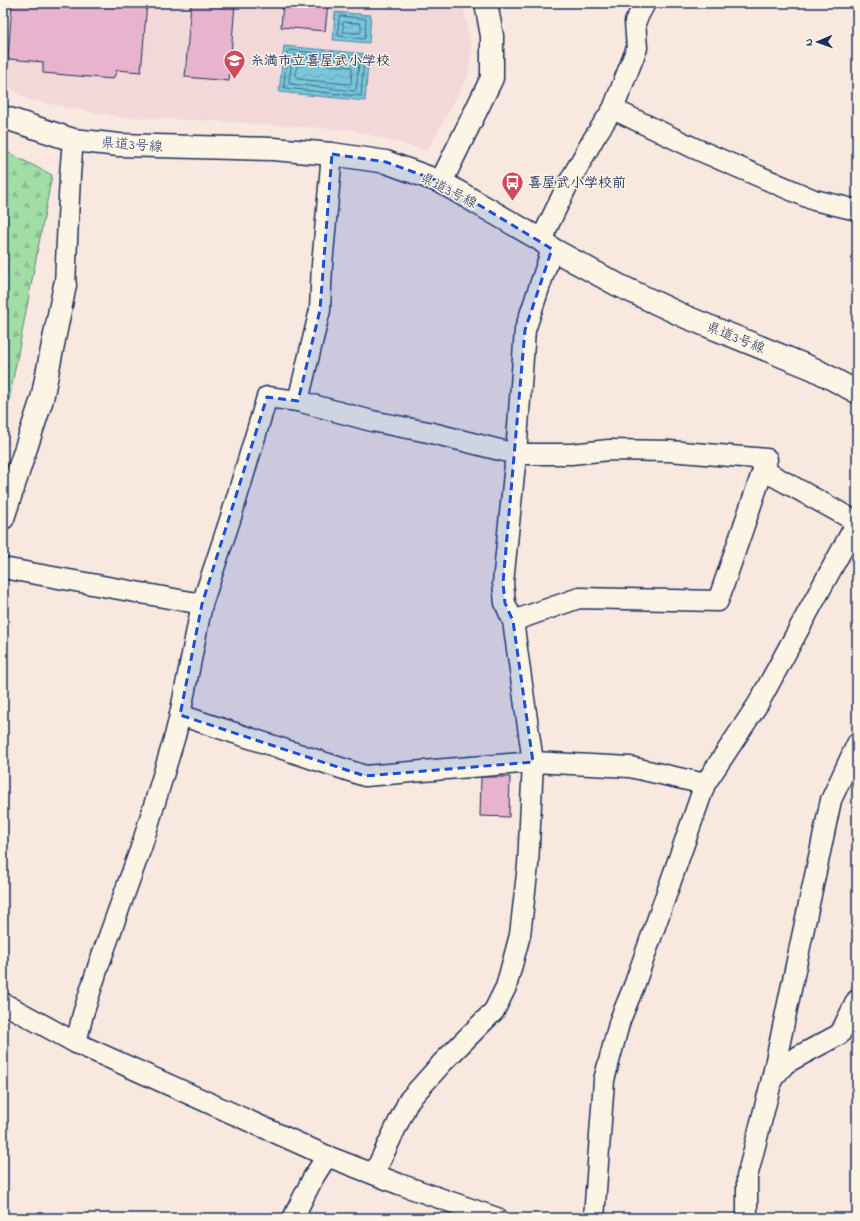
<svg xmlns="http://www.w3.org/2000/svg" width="860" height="1221" font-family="'Indie Flower','Klee One',sans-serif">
  <defs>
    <pattern id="forest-firs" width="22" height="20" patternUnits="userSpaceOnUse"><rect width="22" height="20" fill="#a1dda4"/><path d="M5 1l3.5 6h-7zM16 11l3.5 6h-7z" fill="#8abe90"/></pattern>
    <pattern id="water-waves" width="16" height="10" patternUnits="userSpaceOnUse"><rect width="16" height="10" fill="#7ac7d9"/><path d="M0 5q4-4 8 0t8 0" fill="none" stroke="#63a2b3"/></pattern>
  </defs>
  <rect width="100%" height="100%" fill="#f8e8e0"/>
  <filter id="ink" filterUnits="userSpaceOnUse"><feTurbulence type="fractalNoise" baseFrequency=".025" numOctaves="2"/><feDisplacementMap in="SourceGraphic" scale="8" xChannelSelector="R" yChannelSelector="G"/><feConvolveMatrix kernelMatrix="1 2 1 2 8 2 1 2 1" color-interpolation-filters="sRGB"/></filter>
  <g filter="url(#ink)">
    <path fill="#f3d8da" d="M 14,3 L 463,3 L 472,51 L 468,76 L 427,151 L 353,130 L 214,121 L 119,117 L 29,100 L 3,84 L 3,77 Z"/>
    <path fill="url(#forest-firs)" stroke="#5e8681" d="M 3,150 L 52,175 L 3,432 Z"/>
    <g fill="url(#water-waves)" stroke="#548aa8">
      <path d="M 335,12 L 371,15 L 369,43 L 333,40 Z"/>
      <path d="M 284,46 L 369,54 L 365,101 L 279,92 Z"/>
    </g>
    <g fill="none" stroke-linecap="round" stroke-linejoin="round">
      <g stroke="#416c8f" stroke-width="1">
        <path d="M 340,16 L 366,19 L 365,38 L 363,39 L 338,36 L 339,18 Z"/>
        <path d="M 345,22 L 360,23 L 361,25 L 361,32 L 359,33 L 343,32 L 343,23 Z"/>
        <path d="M 289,50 L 363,58 L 364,59 L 361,96 L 359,96 L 285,88 L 284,86 L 287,52 Z"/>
        <path d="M 293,56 L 358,62 L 359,64 L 356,90 L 354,91 L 290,84 L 289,82 Z"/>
        <path d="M 299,62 L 351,67 L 352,69 L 351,83 L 349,84 L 297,79 C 295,75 296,65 299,62 Z"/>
      </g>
    </g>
    <g fill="#e8b3cd" stroke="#1b2f5e">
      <path d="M 12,3 L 147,3 L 141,72 L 117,70 L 113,79 L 43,73 L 43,62 L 8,59 Z"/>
      <path d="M 191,3 L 235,3 L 229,81 L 185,77 Z"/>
      <path d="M 283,3 L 328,3 L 325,31 L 281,27 Z"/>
      <path d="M 481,777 L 510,777 L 509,817 L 480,816 Z"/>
    </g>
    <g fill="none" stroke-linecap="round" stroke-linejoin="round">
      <defs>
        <g id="street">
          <path d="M 613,109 L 694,148 L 814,200 L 857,210"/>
          <path d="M 541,240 L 567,186 L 594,138 L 613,109 L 637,48 L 635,22 L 645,3"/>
          <path d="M 65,285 L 70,175 L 73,140"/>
          <path d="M 298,401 L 320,310 L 322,265 L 332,154"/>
          <path d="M 3,568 L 202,604"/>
          <path d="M 513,621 L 579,598 L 718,601 L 763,470"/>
          <path d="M 180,715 L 365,776 L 446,769 L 533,762 L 630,767 L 705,784"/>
          <path d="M 3,1003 L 76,1043 L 327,1156 L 399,1184 L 497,1218"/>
          <path d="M 76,1043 L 83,1014 L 99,964 L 142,845 L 175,736 L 180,715 L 202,604 L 231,517 L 267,397 L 298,401 L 372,421 L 428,432 L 516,454 L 571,454 L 609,450 L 669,451 L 767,459 L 763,470 L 857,522"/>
          <path d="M 772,1079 L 831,800 L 857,744"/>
          <path d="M 374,1174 L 409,1100 L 443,1062 L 494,1011 L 506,987 L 520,935 L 528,865 L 533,762 L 513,621 L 505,603 L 503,583 L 516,454 L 525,330 L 552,249"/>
          <path d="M 293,1218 L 313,1178 L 327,1156"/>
          <path d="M 594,1218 L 604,1080 L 620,1020 L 634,986 L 705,784 L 758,704 L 857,522"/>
          <path d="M 747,1218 L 747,1177 L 772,1079 L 786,1063 L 840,1034 L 857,1000"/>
        </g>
        <g id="secondary">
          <path d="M 3,117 L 73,140 L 119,145 L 273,149 L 332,154 L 386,162 L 441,182 L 541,240 L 552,249 L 618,285 L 686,317 L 814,369 L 857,392"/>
          <path d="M 441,182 L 492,78 L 492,36 L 486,3"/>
          <path d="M 3,518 L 42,399 L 65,285"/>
        </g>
      </defs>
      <use href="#street" stroke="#1b2f5e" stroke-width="23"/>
      <use href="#secondary" stroke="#1b2f5e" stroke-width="25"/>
      <use href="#street" stroke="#fcf5e5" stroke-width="20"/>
      <use href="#secondary" stroke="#fcf5e5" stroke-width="22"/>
    </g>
  </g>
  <path fill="#1d4ed8" fill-opacity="0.2" stroke="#1d4ed8" stroke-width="3" stroke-dasharray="8 5" stroke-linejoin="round" d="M 332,154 L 386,162 L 441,182 L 552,249 L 525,330 L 503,583 L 505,603 L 513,621 L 533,762 L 365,776 L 180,715 L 202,604 L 267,397 L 298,401 L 320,310 Z"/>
  <defs>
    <symbol id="school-pin" viewBox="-11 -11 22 30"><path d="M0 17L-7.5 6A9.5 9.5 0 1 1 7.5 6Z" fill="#d1495b" stroke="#fcf5e5"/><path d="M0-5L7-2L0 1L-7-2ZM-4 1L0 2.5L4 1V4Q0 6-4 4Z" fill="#fff"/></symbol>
    <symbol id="bus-pin" viewBox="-11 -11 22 30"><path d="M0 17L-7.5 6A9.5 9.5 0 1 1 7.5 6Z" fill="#d1495b" stroke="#fcf5e5"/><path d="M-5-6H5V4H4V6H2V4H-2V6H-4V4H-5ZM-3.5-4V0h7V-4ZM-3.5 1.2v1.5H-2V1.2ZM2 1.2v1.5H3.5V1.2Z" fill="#fff"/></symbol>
  </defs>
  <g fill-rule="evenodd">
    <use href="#school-pin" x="222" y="48" width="25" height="34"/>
    <use href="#bus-pin" x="500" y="170" width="25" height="34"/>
  </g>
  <g text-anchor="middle" stroke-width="3" stroke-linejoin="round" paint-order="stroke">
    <g font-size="14" font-weight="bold" fill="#1b2f5e" stroke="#fcf5e5" text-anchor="start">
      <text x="250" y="65">糸満市立喜屋武小学校</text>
      <text x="528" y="187">喜屋武小学校前</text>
    </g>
    <g font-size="14" fill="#1b2f5e" stroke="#fcf5e5">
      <text transform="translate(132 144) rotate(4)" y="5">県道3号線</text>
      <text transform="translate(449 190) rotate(27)" y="5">県道3号線</text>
      <text transform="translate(736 337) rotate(22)" y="5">県道3号線</text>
    </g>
  </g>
  <rect width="860" height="1221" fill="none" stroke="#fcf5e5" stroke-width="16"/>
  <rect x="8" y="8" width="844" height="1205" fill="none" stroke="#1b2f5e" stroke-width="1.5" filter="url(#ink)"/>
  <g transform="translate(818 42) rotate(268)" stroke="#fcf5e5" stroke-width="3" paint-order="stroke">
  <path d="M0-3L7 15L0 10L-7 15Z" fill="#1b2f5e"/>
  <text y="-6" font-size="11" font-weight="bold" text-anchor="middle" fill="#1b2f5e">N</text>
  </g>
</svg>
